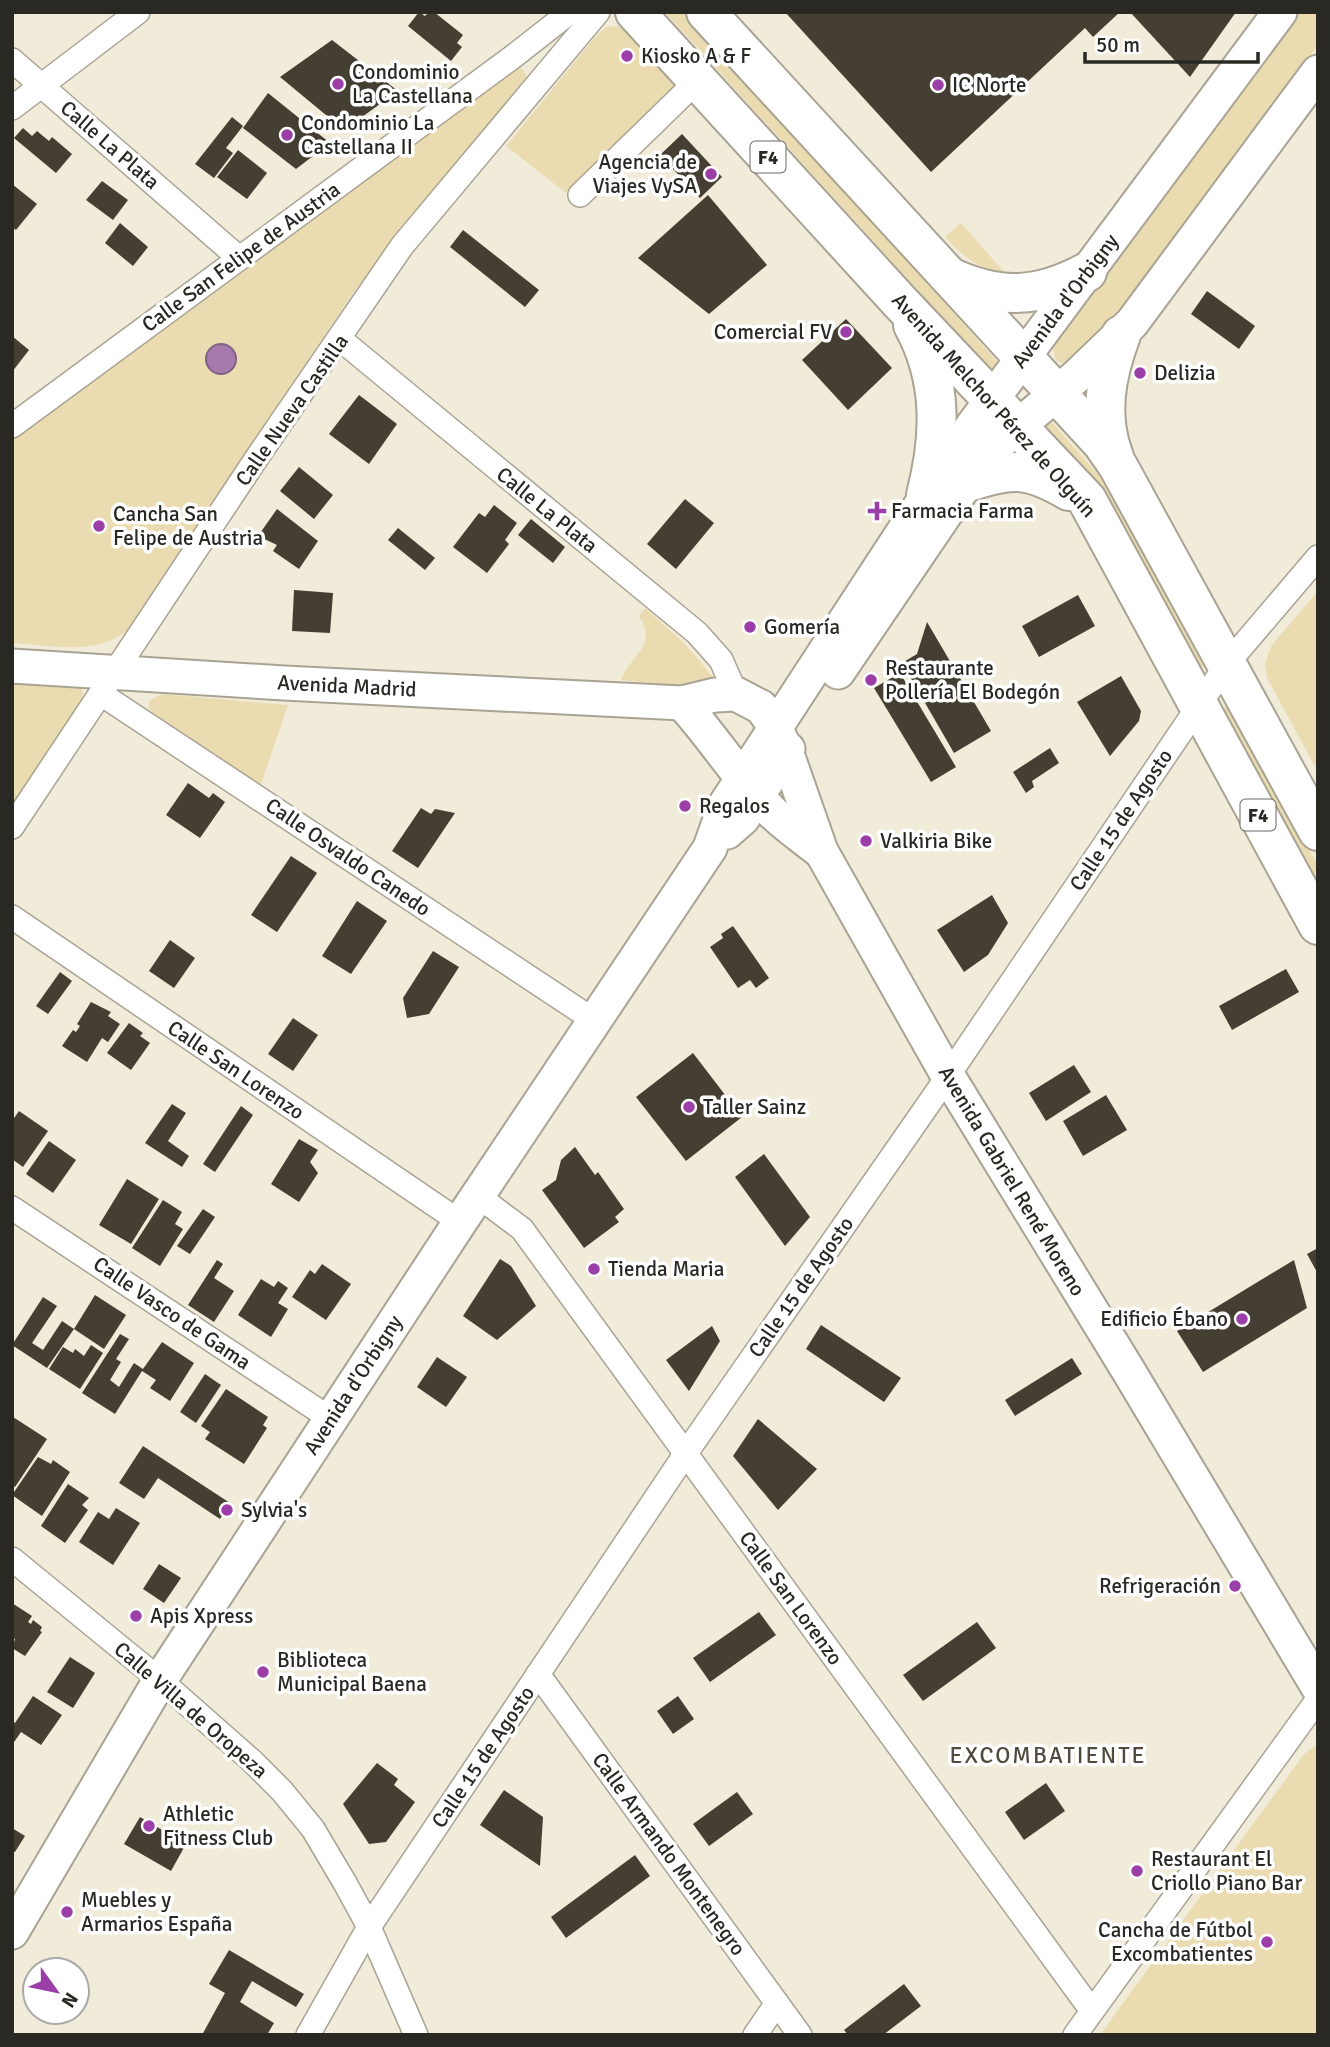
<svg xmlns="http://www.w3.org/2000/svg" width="1330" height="2047" font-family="Signika,sans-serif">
  <rect width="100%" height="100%" fill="#f1ebda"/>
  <g fill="#eadcb0">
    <path d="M 665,12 L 685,12 L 1001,366 L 995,375 Z"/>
    <path d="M 1297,12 L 1318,12 L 1318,45 L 1121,310 L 1073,359 L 1061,363 L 1056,360 L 1053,349 L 1071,316 Z"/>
    <path d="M 617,26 L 627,31 L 677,89 L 566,193 L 506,146 L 595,37 L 606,27 Z"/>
    <path d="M 521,68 L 527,75 L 524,81 L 353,293 L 126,632 C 93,656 50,645 12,643 L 12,440 C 178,315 348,194 514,69 Z"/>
    <path d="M 961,223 L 1004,272 C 978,270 963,256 945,237 Z"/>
    <path d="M 1048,418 L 1111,489 L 1207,664 L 1199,668 L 1041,425 Z"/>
    <path d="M 1318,591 L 1318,772 L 1267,678 L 1265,664 L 1271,646 Z"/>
    <path d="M 645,608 L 684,643 L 714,678 L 715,684 L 705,689 L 621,680 C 630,656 659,645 639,616 Z"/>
    <path d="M 12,680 L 72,682 L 82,689 L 82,704 L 12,811 Z"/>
    <path d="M 162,694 L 288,705 L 260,787 L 154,715 L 149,708 L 149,701 Z"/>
    <path d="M 1230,704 L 1318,866 L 1318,886 L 1222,709 Z"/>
    <path d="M 1315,1746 L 1318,1746 L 1318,2035 L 1100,2035 L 1304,1754 Z"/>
  </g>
  <circle fill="#a67aac" stroke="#816183" stroke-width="2" cx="221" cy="359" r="15"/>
  <g fill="#443f32">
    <path d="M 419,12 L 425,16 L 429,12 L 434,12 L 463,35 L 457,43 L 462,47 L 451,61 L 408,26 Z"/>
    <path d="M 785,12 L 1120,12 L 1093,37 L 1085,28 L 931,172 Z"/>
    <path d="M 1130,12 L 1236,12 L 1190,77 Z"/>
    <path d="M 332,40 L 398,91 L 344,130 L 280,77 Z"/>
    <path d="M 268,93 L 330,143 L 296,169 L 243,128 Z"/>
    <path d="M 232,117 L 243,126 L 226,148 L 233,153 L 214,178 L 195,164 Z"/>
    <path d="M 23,128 L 32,136 L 37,131 L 49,141 L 52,137 L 72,154 L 56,173 L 14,138 Z"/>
    <path d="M 682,134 L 722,177 L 700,198 L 660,155 Z"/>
    <path d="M 238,150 L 267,173 L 247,199 L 217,177 Z"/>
    <path d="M 102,181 L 128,200 L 113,220 L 86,200 Z"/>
    <path d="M 12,184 L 37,204 L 16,230 L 12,227 Z"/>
    <path d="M 708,195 L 767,265 L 709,314 L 638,258 Z"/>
    <path d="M 120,223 L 148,247 L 133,266 L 105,243 Z"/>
    <path d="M 463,230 L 539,290 L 525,307 L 450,247 Z"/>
    <path d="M 1207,291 L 1255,326 L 1239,349 L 1191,314 Z"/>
    <path d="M 846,319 L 892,368 L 848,410 L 802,360 Z"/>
    <path d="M 12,336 L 29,350 L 12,372 Z"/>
    <path d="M 359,395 L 397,424 L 369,464 L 329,434 Z"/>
    <path d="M 299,467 L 333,495 L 314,519 L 280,491 Z"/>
    <path d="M 685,499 L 714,523 L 676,569 L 647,544 Z"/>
    <path d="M 494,505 L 517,523 L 505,540 L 509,544 L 487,573 L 453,547 L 479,513 L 485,517 Z"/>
    <path d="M 277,509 L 318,541 L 299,569 L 273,551 L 277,545 L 258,536 Z"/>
    <path d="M 531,519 L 565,547 L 553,563 L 518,535 Z"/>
    <path d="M 398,528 L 435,558 L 425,570 L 388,540 Z"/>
    <path d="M 294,590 L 333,593 L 330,633 L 292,631 Z"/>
    <path d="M 1078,595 L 1095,626 L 1039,657 L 1022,626 Z"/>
    <path d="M 927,622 L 991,731 L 954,753 L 902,663 L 917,654 Z"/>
    <path d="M 900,673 L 956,767 L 931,782 L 874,688 Z"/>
    <path d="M 1121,676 L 1141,711 L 1139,721 L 1110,756 L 1077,702 Z"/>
    <path d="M 1050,748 L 1059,763 L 1032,781 L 1034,787 L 1026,793 L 1013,772 Z"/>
    <path d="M 188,783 L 209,798 L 213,793 L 225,802 L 200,838 L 166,815 Z"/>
    <path d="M 421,808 L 431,814 L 435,809 L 455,813 L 418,868 L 392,851 Z"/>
    <path d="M 291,856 L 317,873 L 277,932 L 251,915 Z"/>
    <path d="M 992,895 L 1008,923 L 988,955 L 964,972 L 937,930 Z"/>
    <path d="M 357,901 L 387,921 L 351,974 L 322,956 Z"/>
    <path d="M 733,926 L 769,978 L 756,988 L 750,980 L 738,988 L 710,947 L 723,938 L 721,934 Z"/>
    <path d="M 170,940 L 195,958 L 174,988 L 149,971 Z"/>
    <path d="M 433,951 L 459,967 L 429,1014 L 407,1018 L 403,998 Z"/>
    <path d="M 1286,969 L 1299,992 L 1232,1030 L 1219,1006 Z"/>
    <path d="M 60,972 L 72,981 L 48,1014 L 36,1006 Z"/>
    <path d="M 91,1002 L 111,1012 L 108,1016 L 120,1024 L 108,1042 L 102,1038 L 87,1062 L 62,1046 L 73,1030 L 76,1032 L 80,1026 L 77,1024 Z"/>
    <path d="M 293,1018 L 318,1035 L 293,1071 L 268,1054 Z"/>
    <path d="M 129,1023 L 143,1033 L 140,1036 L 150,1043 L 131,1070 L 107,1053 Z"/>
    <path d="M 693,1053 L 742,1117 L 686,1161 L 636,1097 Z"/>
    <path d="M 1074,1065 L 1091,1092 L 1046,1121 L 1029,1093 Z"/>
    <path d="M 1106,1095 L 1127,1130 L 1083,1156 L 1063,1121 Z"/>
    <path d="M 172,1104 L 186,1113 L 168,1141 L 189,1156 L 182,1167 L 145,1143 Z"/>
    <path d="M 241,1106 L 253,1115 L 215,1172 L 203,1164 Z"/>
    <path d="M 19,1111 L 48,1131 L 23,1167 L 12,1159 L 12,1121 Z"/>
    <path d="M 299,1139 L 318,1150 L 310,1162 L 318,1173 L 299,1202 L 271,1184 Z"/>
    <path d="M 49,1141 L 76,1160 L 53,1193 L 26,1174 Z"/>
    <path d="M 575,1147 L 595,1175 L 598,1172 L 624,1209 L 615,1217 L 619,1222 L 584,1248 L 542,1190 L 556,1180 L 561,1160 Z"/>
    <path d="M 764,1154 L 810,1217 L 785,1246 L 735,1177 Z"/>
    <path d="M 127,1179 L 159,1199 L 131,1244 L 99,1225 Z"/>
    <path d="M 163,1200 L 182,1212 L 175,1224 L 183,1229 L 160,1266 L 132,1248 Z"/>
    <path d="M 203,1209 L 215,1217 L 190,1254 L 177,1246 Z"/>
    <path d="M 1318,1248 L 1318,1274 L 1307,1254 Z"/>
    <path d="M 500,1259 L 511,1266 L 536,1306 L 497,1340 L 463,1316 Z"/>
    <path d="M 217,1260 L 223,1264 L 214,1278 L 234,1291 L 214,1322 L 188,1305 Z"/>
    <path d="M 1294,1260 L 1307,1308 L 1203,1372 L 1177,1331 Z"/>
    <path d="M 322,1264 L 351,1284 L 326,1320 L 292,1297 L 310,1270 L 315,1274 Z"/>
    <path d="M 261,1279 L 274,1287 L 278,1281 L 288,1288 L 278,1303 L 288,1309 L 271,1337 L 238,1315 Z"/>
    <path d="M 95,1295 L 126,1315 L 104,1349 L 74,1329 Z"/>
    <path d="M 43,1297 L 57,1306 L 32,1343 L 43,1350 L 62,1321 L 74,1329 L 47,1368 L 12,1345 Z"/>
    <path d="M 821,1325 L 901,1378 L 884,1402 L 806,1349 Z"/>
    <path d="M 712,1326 L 720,1341 L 689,1391 L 666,1360 Z"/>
    <path d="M 120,1334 L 129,1339 L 116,1359 L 121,1362 L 110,1380 L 119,1387 L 134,1363 L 143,1369 L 162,1342 L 194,1363 L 170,1401 L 150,1388 L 156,1380 L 142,1371 L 115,1414 L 82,1393 Z"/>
    <path d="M 91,1345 L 103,1353 L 80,1389 L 49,1369 L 63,1347 L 73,1353 L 75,1349 L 84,1356 Z"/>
    <path d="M 437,1357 L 467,1377 L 446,1407 L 417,1387 Z"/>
    <path d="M 1072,1358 L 1082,1374 L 1015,1416 L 1005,1400 Z"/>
    <path d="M 205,1374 L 221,1385 L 196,1423 L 180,1412 Z"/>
    <path d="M 226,1389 L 268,1417 L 263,1425 L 267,1428 L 244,1464 L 205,1439 L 210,1432 L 201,1426 Z"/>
    <path d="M 13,1417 L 47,1439 L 15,1487 L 12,1485 Z"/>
    <path d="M 758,1419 L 817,1469 L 778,1510 L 733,1456 Z"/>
    <path d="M 143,1446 L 230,1503 L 220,1519 L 158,1478 L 144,1499 L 119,1483 Z"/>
    <path d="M 38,1457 L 51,1464 L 53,1460 L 70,1472 L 42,1516 L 12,1495 Z"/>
    <path d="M 68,1484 L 89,1498 L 82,1505 L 88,1510 L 65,1543 L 41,1526 Z"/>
    <path d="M 116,1508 L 140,1523 L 113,1565 L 79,1542 L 98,1512 L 109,1519 Z"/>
    <path d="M 159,1564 L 181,1578 L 164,1603 L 143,1589 Z"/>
    <path d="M 12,1603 L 32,1616 L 28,1622 L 31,1624 L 33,1620 L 42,1627 L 40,1631 L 42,1632 L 25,1656 L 12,1648 L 15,1639 L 12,1637 Z"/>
    <path d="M 759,1612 L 776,1635 L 710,1682 L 693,1658 Z"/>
    <path d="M 977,1622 L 996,1648 L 923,1701 L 903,1675 Z"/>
    <path d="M 70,1657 L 95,1673 L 73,1708 L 47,1692 Z"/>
    <path d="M 33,1696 L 62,1715 L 41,1745 L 21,1732 L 12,1745 L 12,1721 L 15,1723 Z"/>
    <path d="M 678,1696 L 694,1719 L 673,1734 L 657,1711 Z"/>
    <path d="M 377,1763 L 398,1779 L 394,1785 L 415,1802 L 386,1842 L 369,1844 L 343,1804 Z"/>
    <path d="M 1046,1783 L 1065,1811 L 1024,1840 L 1005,1812 Z"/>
    <path d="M 504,1790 L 543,1817 L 540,1866 L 480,1825 Z"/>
    <path d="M 737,1792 L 753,1814 L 709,1846 L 693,1824 Z"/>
    <path d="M 140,1817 L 186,1844 L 171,1871 L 124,1844 Z"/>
    <path d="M 12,1828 L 25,1836 L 15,1852 L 12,1851 Z"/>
    <path d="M 635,1855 L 650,1876 L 566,1938 L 551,1917 Z"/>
    <path d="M 229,1950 L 304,1994 L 296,2007 L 252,1981 L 240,2002 L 274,2023 L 267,2035 L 202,2035 L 225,1993 L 209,1984 Z"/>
    <path d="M 904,1984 L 921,2006 L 883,2035 L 848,2035 L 844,2030 Z"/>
  </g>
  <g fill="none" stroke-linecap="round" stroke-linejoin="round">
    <defs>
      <g id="street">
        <path d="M 12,60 L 239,258"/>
        <path d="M 12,108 L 138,12"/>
        <path d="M 580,195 L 698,80"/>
        <path d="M 340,339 L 697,633 L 721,660 L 736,694"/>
        <path d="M 12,426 L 514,56 L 570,12"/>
        <path d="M 101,694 L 595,1021"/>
        <path d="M 12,827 L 256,459 L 402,246 L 598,12"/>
        <path d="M 12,917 L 460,1222"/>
        <path d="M 478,1196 L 522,1229 L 1092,2011"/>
        <path d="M 12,1208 L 331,1419"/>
        <path d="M 12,1559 L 160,1680 L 252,1761 L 282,1791 L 313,1829 L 345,1883 L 369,1927 L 416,2035"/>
        <path d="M 538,1674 L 800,2035"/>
        <path d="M 308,2035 L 369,1927 L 686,1453 L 948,1076 L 1227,664 L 1318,557"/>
        <path d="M 755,2035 L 777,2003"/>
        <path d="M 1075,2035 L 1318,1699"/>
      </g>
      <g id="secondary">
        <path d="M 12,666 L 284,683 L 682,703 L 715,695 L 736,694 L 761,707 L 775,726 L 786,751 L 821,851 L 948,1076 L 1128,1370 L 1318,1687"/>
        <path d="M 838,672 L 986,454 L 1078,375 L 1132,323 L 1318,72"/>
        <path d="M 682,703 C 713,737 737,776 769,809 C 784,825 804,838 820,851"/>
        <path d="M 727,832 L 743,818 L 788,749"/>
        <path d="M 12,1932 L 160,1680 L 460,1222 L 710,848 L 725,805 L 973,425 L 1280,12"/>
      </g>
      <g id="highway">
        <path d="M 635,12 L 900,302 L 1087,500 L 1318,925"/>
        <path d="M 706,12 L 1102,443 L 1118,466 L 1318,831"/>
        <path d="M 950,277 C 999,300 1039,298 1087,272"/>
        <path d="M 913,325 C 943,380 941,437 926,495"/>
        <path d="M 1114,457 C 1098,416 1106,375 1121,335"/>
        <path d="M 965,483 C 1012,468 1026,466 1069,491"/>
      </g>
    </defs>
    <use href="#street" stroke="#a8a393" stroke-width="26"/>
    <use href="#secondary" stroke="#a8a393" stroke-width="37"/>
    <use href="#highway" stroke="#a8a393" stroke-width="42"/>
    <use href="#street" stroke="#fff" stroke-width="23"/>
    <use href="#secondary" stroke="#fff" stroke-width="33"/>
    <use href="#highway" stroke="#fff" stroke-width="38"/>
  </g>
  <g fill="#9b3ea8" stroke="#fff" stroke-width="2.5">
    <circle cx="627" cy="56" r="7"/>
    <circle cx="338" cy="84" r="7"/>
    <circle cx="938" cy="85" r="7"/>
    <circle cx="287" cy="135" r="7"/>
    <circle cx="711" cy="174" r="7"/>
    <circle cx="846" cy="332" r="7"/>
    <circle cx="1140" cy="373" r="7"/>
    <path d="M873.5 500.5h7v7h7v7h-7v7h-7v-7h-7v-7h7z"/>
    <circle cx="99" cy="526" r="7"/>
    <circle cx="750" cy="627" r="7"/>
    <circle cx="871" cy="680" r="7"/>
    <circle cx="685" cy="806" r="7"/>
    <circle cx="866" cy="841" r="7"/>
    <circle cx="689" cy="1107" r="7"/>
    <circle cx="594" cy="1269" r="7"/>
    <circle cx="1242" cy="1319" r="7"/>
    <circle cx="227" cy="1510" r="7"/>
    <circle cx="1235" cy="1586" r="7"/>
    <circle cx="136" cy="1616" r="7"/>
    <circle cx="263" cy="1672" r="7"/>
    <circle cx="149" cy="1826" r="7"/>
    <circle cx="1137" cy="1871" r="7"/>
    <circle cx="67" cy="1912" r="7"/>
    <circle cx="1267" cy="1942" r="7"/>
  </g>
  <g text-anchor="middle" stroke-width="7" stroke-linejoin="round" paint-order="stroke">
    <g fill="#fff" stroke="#6a6864" stroke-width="2">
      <rect x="750.5" y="141.5" width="35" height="31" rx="5"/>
      <rect x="1240.5" y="799.5" width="35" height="31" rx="5"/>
    </g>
    <g font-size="19" font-weight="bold" fill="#2a2822">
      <text x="768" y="164">F4</text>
      <text x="1258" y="822">F4</text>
    </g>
    <g font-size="21" fill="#2a2822" stroke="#fff" text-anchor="start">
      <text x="641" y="63">Kiosko A &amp; F</text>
      <text x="352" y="79">Condominio<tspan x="352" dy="24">La Castellana</tspan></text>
      <text x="952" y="92">IC Norte</text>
      <text x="301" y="130">Condominio La<tspan x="301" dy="24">Castellana II</tspan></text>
      <text x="697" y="169" text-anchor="end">Agencia de<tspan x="697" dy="24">Viajes VySA</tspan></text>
      <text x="832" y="339" text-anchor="end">Comercial FV</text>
      <text x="1154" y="380">Delizia</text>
      <text x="891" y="518">Farmacia Farma</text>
      <text x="113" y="521">Cancha San<tspan x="113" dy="24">Felipe de Austria</tspan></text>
      <text x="764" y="634">Gomería</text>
      <text x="885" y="675">Restaurante<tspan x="885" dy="24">Pollería El Bodegón</tspan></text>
      <text x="699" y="813">Regalos</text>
      <text x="880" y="848">Valkiria Bike</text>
      <text x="703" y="1114">Taller Sainz</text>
      <text x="608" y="1276">Tienda Maria</text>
      <text x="1228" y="1326" text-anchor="end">Edificio Ébano</text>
      <text x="241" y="1517">Sylvia's</text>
      <text x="1221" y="1593" text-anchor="end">Refrigeración</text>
      <text x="150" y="1623">Apis Xpress</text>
      <text x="277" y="1667">Biblioteca<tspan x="277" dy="24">Municipal Baena</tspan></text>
      <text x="163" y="1821">Athletic<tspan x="163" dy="24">Fitness Club</tspan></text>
      <text x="1151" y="1866">Restaurant El<tspan x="1151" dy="24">Criollo Piano Bar</tspan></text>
      <text x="81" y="1907">Muebles y<tspan x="81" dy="24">Armarios España</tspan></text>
      <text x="1253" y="1937" text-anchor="end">Cancha de Fútbol<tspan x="1253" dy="24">Excombatientes</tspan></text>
    </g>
    <g font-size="21" fill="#2a2822" stroke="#fff">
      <text transform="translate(110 145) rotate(41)" y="7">Calle La Plata</text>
      <text transform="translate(241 257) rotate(-36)" y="7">Calle San Felipe de Austria</text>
      <text transform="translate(1065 301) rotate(-53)" y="7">Avenida d'Orbigny</text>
      <text transform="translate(994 405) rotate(48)" y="7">Avenida Melchor Pérez de Olguín</text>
      <text transform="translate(292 410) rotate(-55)" y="7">Calle Nueva Castilla</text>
      <text transform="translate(547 510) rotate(39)" y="7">Calle La Plata</text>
      <text transform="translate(347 686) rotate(3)" y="7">Avenida Madrid</text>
      <text transform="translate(1121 820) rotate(-56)" y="7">Calle 15 de Agosto</text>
      <text transform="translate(348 857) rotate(34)" y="7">Calle Osvaldo Canedo</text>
      <text transform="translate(236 1070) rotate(34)" y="7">Calle San Lorenzo</text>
      <text transform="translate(1012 1181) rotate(59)" y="7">Avenida Gabriel René Moreno</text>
      <text transform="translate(801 1287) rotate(-55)" y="7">Calle 15 de Agosto</text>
      <text transform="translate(172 1313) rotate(34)" y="7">Calle Vasco de Gama</text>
      <text transform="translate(353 1385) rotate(-57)" y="7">Avenida d'Orbigny</text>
      <text transform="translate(791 1598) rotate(54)" y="7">Calle San Lorenzo</text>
      <text transform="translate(191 1710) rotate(41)" y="7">Calle Villa de Oropeza</text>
      <text transform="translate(483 1757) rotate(-56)" y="7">Calle 15 de Agosto</text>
      <text transform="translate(669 1854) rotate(54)" y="7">Calle Armando Montenegro</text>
    </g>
    <g font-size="23" letter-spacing="2" fill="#504b3d" stroke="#fff">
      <text x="1048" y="1763">EXCOMBATIENTE</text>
    </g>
  </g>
  <rect width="1330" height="2047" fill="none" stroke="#2a2822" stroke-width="28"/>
  <g transform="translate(56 1991) rotate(123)"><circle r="33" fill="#ffffff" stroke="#aaa9a7" stroke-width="2"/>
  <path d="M0-5L12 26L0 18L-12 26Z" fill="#9b3ea8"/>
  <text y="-10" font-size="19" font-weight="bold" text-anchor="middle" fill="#2a2822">N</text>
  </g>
  <path d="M1085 52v10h173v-10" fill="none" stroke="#2a2822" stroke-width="3.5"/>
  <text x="1096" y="52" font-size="21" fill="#2a2822" stroke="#ffffff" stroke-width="5" paint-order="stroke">50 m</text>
</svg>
